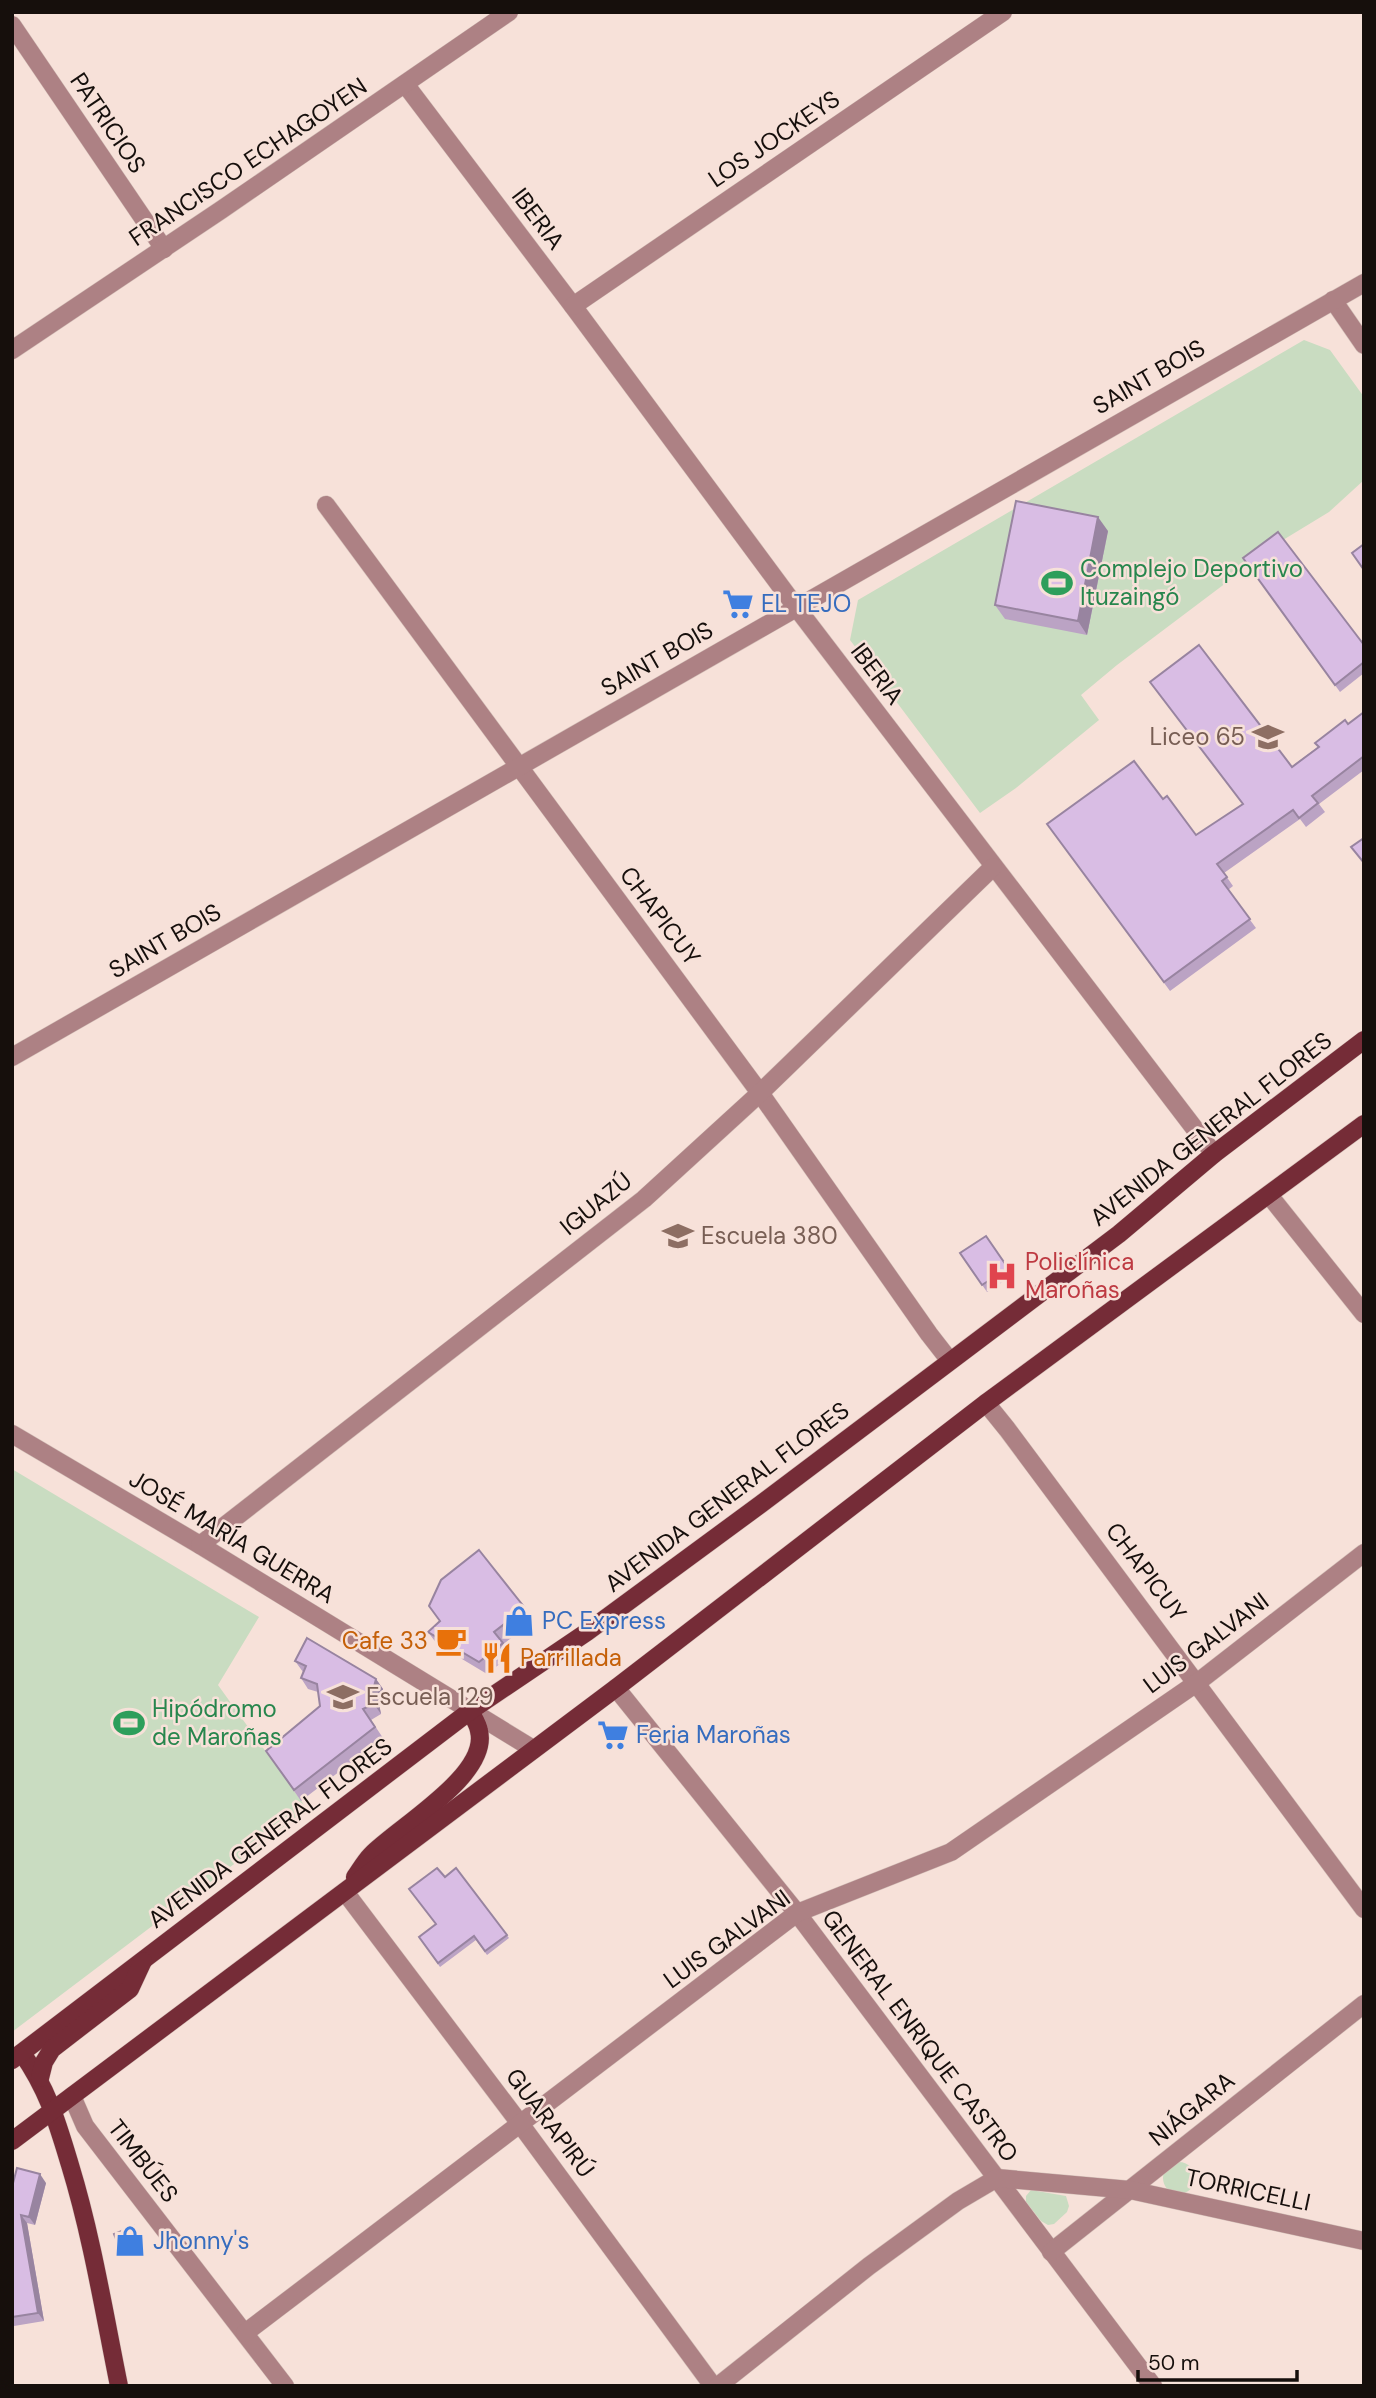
<svg xmlns="http://www.w3.org/2000/svg" width="1376" height="2398" font-family="'DM Sans',sans-serif">
  <rect width="100%" height="100%" fill="#f7e1d9"/>
  <g fill="#c9dcc1">
    <path d="M 1304,340 L 1330,350 L 1364,397 L 1364,480 L 1329,512 L 1283,540 L 1117,665 L 1081,695 L 1099,720 L 1016,788 L 980,813 L 850,640 L 858,600 Z"/>
    <path d="M 12,1469 L 259,1617 L 218,1685 L 307,1809 L 12,2032 Z"/>
    <circle cx="1179" cy="2178" r="16"/>
    <path d="M 1031,2190 L 1066,2196 L 1069,2206 L 1067,2212 L 1054,2224 L 1048,2225 L 1041,2221 L 1026,2202 L 1026,2196 Z"/>
  </g>
  <g fill="none" stroke-linecap="round" stroke-linejoin="round">
    <defs>
      <g id="minor">
        <path d="M 12,25 L 164,249"/>
        <path d="M 405,84 L 573,306 L 796,607 L 1214,1154"/>
        <path d="M 1333,300 L 1364,345"/>
        <path d="M 573,306 L 1003,12"/>
        <path d="M 12,350 L 221,210 L 509,12"/>
        <path d="M 326,505 L 760,1093 L 929,1334 L 950,1361"/>
        <path d="M 12,1057 L 1364,283"/>
        <path d="M 1269,1195 L 1364,1314"/>
        <path d="M 986,1403 L 1007,1429 L 1364,1909"/>
        <path d="M 12,1434 L 200,1545 L 533,1749"/>
        <path d="M 200,1545 L 644,1199 L 760,1093 L 993,867"/>
        <path d="M 616,1688 L 797,1913 L 1153,2386"/>
        <path d="M 345,1892 L 521,2125 L 713,2386"/>
        <path d="M 72,2096 L 85,2126 L 285,2386"/>
        <path d="M 1051,2252 L 1364,2004"/>
        <path d="M 245,2333 L 797,1913 L 951,1852 L 1198,1682 L 1364,1553"/>
        <path d="M 718,2386 L 869,2266 L 958,2201 L 997,2178 L 1130,2190 L 1364,2241"/>
      </g>
      <g id="major">
        <path d="M 355,1877 C 360,1870 365,1861 371,1855 C 398,1827 490,1775 479,1731 C 478,1724 473,1717 470,1711"/>
        <path d="M 22,2053 C 48,2090 57,2122 70,2165 C 92,2237 104,2312 119,2386"/>
        <path d="M 12,2060 L 470,1711 L 587,1632 L 761,1504 L 1119,1234 L 1214,1154 L 1364,1040"/>
        <path d="M 40,2078 L 44,2062 L 52,2049 L 130,1989 L 143,1961"/>
        <path d="M 12,2141 L 616,1688 L 986,1403 L 1364,1124"/>
      </g>
    </defs>
    <use href="#minor" stroke="#d3bfb8" stroke-width="19"/>
    <use href="#major" stroke="#d3bfb8" stroke-width="19"/>
    <use href="#minor" stroke="#ad8184" stroke-width="18"/>
    <use href="#major" stroke="#752c37" stroke-width="18"/>
  </g>
  <g fill="#bba3c4">
    <path d="M 1108,531 L 1087,635 L 1005,619 L 995,605 Z"/>
    <path d="M 1243,558 L 1364,645 L 1364,673 L 1340,692 Z"/>
    <path d="M 1364,712 L 1364,770 L 1319,804 L 1325,812 L 1306,827 L 1300,819 L 1224,873 L 1233,886 L 1228,890 L 1256,928 L 1170,991 L 1047,824 L 1163,799 L 1196,835 L 1242,804 Z"/>
    <path d="M 986,1236 L 1013,1275 L 987,1292 L 960,1253 Z"/>
    <path d="M 525,1608 L 534,1620 L 504,1644 L 511,1655 L 487,1674 L 437,1644 L 428,1632 Z"/>
    <path d="M 295,1661 L 376,1679 L 383,1689 L 379,1704 L 381,1714 L 371,1720 L 383,1738 L 301,1801 L 266,1751 L 320,1706 L 318,1692 L 308,1689 L 301,1678 L 303,1672 Z"/>
    <path d="M 456,1868 L 509,1938 L 487,1955 L 476,1940 L 440,1967 L 419,1937 L 436,1925 L 445,1877 Z"/>
    <path d="M 46,2183 L 35,2225 L 27,2223 L 44,2321 L 14,2326 L 12,2324 L 12,2187 Z"/>
    <path d="M 134,2226 L 143,2244 L 122,2252 L 120,2249 Z"/>
  </g>
  <g fill="#9884a0">
    <path d="M 1098,517 L 1108,531 L 1087,635 L 1078,621 Z"/>
    <path d="M 376,1679 L 383,1689 L 379,1704 L 381,1714 L 374,1704 L 372,1694 Z"/>
    <path d="M 40,2174 L 46,2183 L 35,2225 L 29,2217 Z"/>
    <path d="M 21,2215 L 27,2223 L 44,2321 L 38,2313 Z"/>
  </g>
  <g fill="#d9bde4" stroke="#9884a0" stroke-width="2">
    <path d="M 1016,501 L 1098,517 L 1078,621 L 995,605 Z"/>
    <path d="M 1278,532 L 1364,645 L 1364,662 L 1335,685 L 1243,558 Z"/>
    <path d="M 1364,544 L 1364,570 L 1352,553 Z"/>
    <path d="M 1199,645 L 1292,767 L 1319,747 L 1315,743 L 1345,720 L 1348,724 L 1364,712 L 1364,756 L 1312,796 L 1318,803 L 1299,818 L 1293,810 L 1217,864 L 1227,877 L 1222,881 L 1250,919 L 1164,982 L 1047,824 L 1134,761 L 1163,799 L 1167,796 L 1196,835 L 1243,804 L 1150,682 Z"/>
    <path d="M 1364,838 L 1364,863 L 1351,847 Z"/>
    <path d="M 986,1236 L 1008,1268 L 982,1285 L 960,1253 Z"/>
    <path d="M 479,1550 L 525,1608 L 494,1632 L 503,1643 L 479,1662 L 428,1632 L 440,1621 L 429,1606 L 441,1580 Z"/>
    <path d="M 307,1638 L 376,1679 L 372,1694 L 374,1704 L 363,1709 L 375,1727 L 294,1790 L 266,1751 L 320,1706 L 317,1684 L 301,1678 L 306,1666 L 295,1661 Z"/>
    <path d="M 437,1868 L 445,1877 L 456,1868 L 507,1935 L 485,1951 L 474,1936 L 438,1963 L 419,1937 L 436,1924 L 409,1889 Z"/>
    <path d="M 17,2168 L 40,2174 L 29,2217 L 21,2215 L 38,2313 L 12,2317 L 12,2187 Z"/>
    <path d="M 134,2226 L 140,2241 L 120,2249 L 114,2234 Z"/>
  </g>
  <defs>
    <symbol id="stadium-bare" viewBox="-9 -9 18 18"><path d="M0-5a6.5 5 0 1 0 0 10a6.5 5 0 1 0 0-10ZM-3.5-1.8h7v3.6h-7Z" fill="#2e9e5b" stroke="#f7e1d9" stroke-width="2.5" paint-order="stroke"/></symbol>
    <symbol id="supermarket-bare" viewBox="-9 -9 18 18"><path d="M-6-5.5h2.5l.6 2H6L4.5 2H-2.5L-4.4-4H-6ZM-1.5 3.2a1.3 1.3 0 1 0 .1 0ZM3 3.2a1.3 1.3 0 1 0 .1 0Z" fill="#3f7fe0" stroke="#f7e1d9" stroke-width="2.5" paint-order="stroke"/></symbol>
    <symbol id="school-bare" viewBox="-9 -9 18 18"><path d="M0-5L7-2L0 1L-7-2ZM-4 1L0 2.5L4 1V4Q0 6-4 4Z" fill="#8d6e63" stroke="#f7e1d9" stroke-width="2.5" paint-order="stroke"/></symbol>
    <symbol id="hospital-bare" viewBox="-9 -9 18 18"><path d="M-5-5h3v3.5h4V-5h3V5h-3V1.5h-4V5h-3Z" fill="#e0444e" stroke="#f7e1d9" stroke-width="2.5" paint-order="stroke"/></symbol>
    <symbol id="shop-bare" viewBox="-9 -9 18 18"><path d="M-5-2.5h2.3a2.7 3.5 0 0 1 5.4 0H5L5.5 6h-11ZM-1.5-2.5h3a1.5 2.3 0 0 0-3 0Z" fill="#3f7fe0" stroke="#f7e1d9" stroke-width="2.5" paint-order="stroke"/></symbol>
    <symbol id="cafe-bare" viewBox="-9 -9 18 18"><path d="M-5.5-4.5H6V0H3Q3 3.5 0 3.5H-2.5Q-5.5 3.5-5.5 0ZM3-3.2v2h1.7v-2ZM-6 4.5H4V6H-6Z" fill="#e8710a" stroke="#f7e1d9" stroke-width="2.5" paint-order="stroke"/></symbol>
    <symbol id="restaurant-bare" viewBox="-9 -9 18 18"><path d="M-5-6h1v4h1v-4h1v4h1v-4h1v5L-1.5 .5V6h-2V.5L-5-1ZM5-6V6H3V1.5H1.5Q1.5-4 5-6Z" fill="#e8710a" stroke="#f7e1d9" stroke-width="2.5" paint-order="stroke"/></symbol>
  </defs>
  <g fill-rule="evenodd">
    <use href="#stadium-bare" x="1035" y="561" width="44" height="44"/>
    <use href="#supermarket-bare" x="716" y="582" width="44" height="44"/>
    <use href="#school-bare" x="1246" y="715" width="44" height="44"/>
    <use href="#school-bare" x="656" y="1214" width="44" height="44"/>
    <use href="#hospital-bare" x="980" y="1254" width="44" height="44"/>
    <use href="#shop-bare" x="497" y="1599" width="44" height="44"/>
    <use href="#cafe-bare" x="429" y="1619" width="44" height="44"/>
    <use href="#restaurant-bare" x="475" y="1636" width="44" height="44"/>
    <use href="#school-bare" x="321" y="1675" width="44" height="44"/>
    <use href="#stadium-bare" x="107" y="1701" width="44" height="44"/>
    <use href="#supermarket-bare" x="591" y="1713" width="44" height="44"/>
    <use href="#shop-bare" x="108" y="2219" width="44" height="44"/>
  </g>
  <g text-anchor="middle" stroke-width="5" stroke-linejoin="round" paint-order="stroke">
    <g font-size="24" fill="#160f0c" stroke="#f7e1d9">
      <text transform="translate(108 123) rotate(56)" y="8">PATRICIOS</text>
      <text transform="translate(774 139) rotate(-34)" y="8">LOS JOCKEYS</text>
      <text transform="translate(248 162) rotate(-34)" y="8">FRANCISCO ECHAGOYEN</text>
      <text transform="translate(538 219) rotate(53)" y="8">IBERIA</text>
      <text transform="translate(1149 377) rotate(-30)" y="8">SAINT BOIS</text>
      <text transform="translate(657 659) rotate(-30)" y="8">SAINT BOIS</text>
      <text transform="translate(877 674) rotate(53)" y="8">IBERIA</text>
      <text transform="translate(660 916) rotate(53)" y="8">CHAPICUY</text>
      <text transform="translate(165 941) rotate(-30)" y="8">SAINT BOIS</text>
      <text transform="translate(1211 1129) rotate(-38)" y="8">AVENIDA GENERAL FLORES</text>
      <text transform="translate(596 1204) rotate(-39)" y="8">IGUAZÚ</text>
      <text transform="translate(727 1497) rotate(-37)" y="8">AVENIDA GENERAL FLORES</text>
      <text transform="translate(232 1537) rotate(31)" y="8">JOSÉ MARÍA GUERRA</text>
      <text transform="translate(1146 1572) rotate(53)" y="8">CHAPICUY</text>
      <text transform="translate(1206 1643) rotate(-37)" y="8">LUIS GALVANI</text>
      <text transform="translate(270 1833) rotate(-37)" y="8">AVENIDA GENERAL FLORES</text>
      <text transform="translate(727 1939) rotate(-36)" y="8">LUIS GALVANI</text>
      <text transform="translate(920 2036) rotate(53)" y="8">GENERAL ENRIQUE CASTRO</text>
      <text transform="translate(1192 2109) rotate(-39)" y="8">NIÁGARA</text>
      <text transform="translate(550 2123) rotate(53)" y="8">GUARAPIRÚ</text>
      <text transform="translate(143 2161) rotate(52)" y="8">TIMBÚES</text>
      <text transform="translate(1248 2190) rotate(12)" y="8">TORRICELLI</text>
    </g>
    <g font-size="24" fill="#27864d" stroke="#f7e1d9" text-anchor="start">
      <text x="1080" y="577">Complejo Deportivo<tspan x="1080" dy="28">Ituzaingó</tspan></text>
      <text x="152" y="1717">Hipódromo<tspan x="152" dy="28">de Maroñas</tspan></text>
    </g>
    <g font-size="24" fill="#366cbe" stroke="#f7e1d9" text-anchor="start">
      <text x="761" y="612">EL TEJO</text>
      <text x="542" y="1629">PC Express</text>
      <text x="636" y="1743">Feria Maroñas</text>
      <text x="153" y="2249">Jhonny's</text>
    </g>
    <g font-size="24" fill="#785e54" stroke="#f7e1d9" text-anchor="start">
      <text x="1245" y="745" text-anchor="end">Liceo 65</text>
      <text x="701" y="1244">Escuela 380</text>
      <text x="366" y="1705">Escuela 129</text>
    </g>
    <g font-size="24" fill="#be3a42" stroke="#f7e1d9" text-anchor="start">
      <text x="1025" y="1270">Policlínica<tspan x="1025" dy="28">Maroñas</tspan></text>
    </g>
    <g font-size="24" fill="#c56008" stroke="#f7e1d9" text-anchor="end">
      <text x="428" y="1649">Cafe 33</text>
      <text x="520" y="1666" text-anchor="start">Parrillada</text>
    </g>
  </g>
  <rect width="1376" height="2398" fill="none" stroke="#160f0c" stroke-width="28"/>
  <path d="M1138 2370v10h159v-10" fill="none" stroke="#160f0c" stroke-width="3.5"/>
  <text x="1148" y="2370" font-size="21" fill="#160f0c" stroke="#f7e1d9" stroke-width="5" paint-order="stroke">50 m</text>
</svg>
